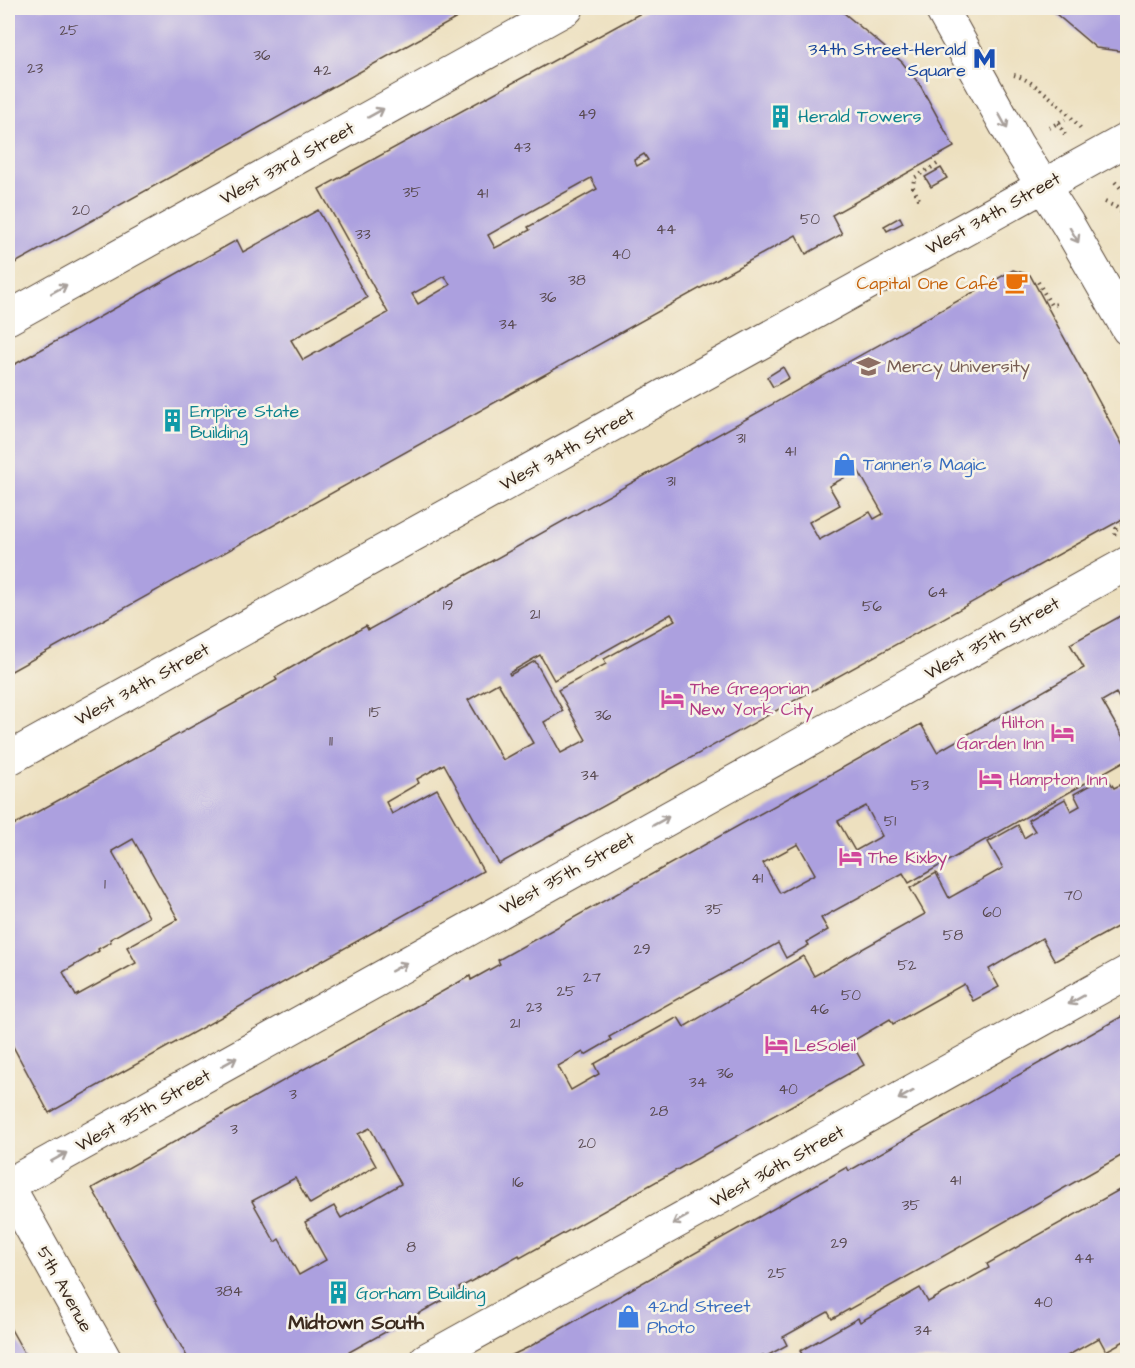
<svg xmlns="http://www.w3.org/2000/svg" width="1135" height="1368" font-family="'Architects Daughter',sans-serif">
  <rect width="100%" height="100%" fill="#f7f3e8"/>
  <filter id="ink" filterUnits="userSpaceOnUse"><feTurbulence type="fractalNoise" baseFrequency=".0167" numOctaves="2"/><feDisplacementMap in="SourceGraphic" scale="12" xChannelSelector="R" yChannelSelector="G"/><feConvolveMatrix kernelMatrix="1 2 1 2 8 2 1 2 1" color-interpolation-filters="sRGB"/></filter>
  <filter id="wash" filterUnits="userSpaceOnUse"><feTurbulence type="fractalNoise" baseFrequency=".008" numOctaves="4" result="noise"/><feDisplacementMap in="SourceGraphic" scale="24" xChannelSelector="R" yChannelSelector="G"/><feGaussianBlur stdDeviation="1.35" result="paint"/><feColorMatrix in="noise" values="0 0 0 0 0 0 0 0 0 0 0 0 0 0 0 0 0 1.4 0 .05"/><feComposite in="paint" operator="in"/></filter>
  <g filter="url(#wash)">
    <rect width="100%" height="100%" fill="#ede0bf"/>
    <g id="blocks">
      <g fill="#aca0df" fill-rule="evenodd">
        <path d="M 8,8 L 475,8 L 8,267 Z"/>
        <path d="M 650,8 L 838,8 L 902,62 L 920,85 L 954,147 L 832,215 L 842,234 L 806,254 L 796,235 L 8,673 L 8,368 L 237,240 L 243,252 L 318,210 L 367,298 L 291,340 L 303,360 L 388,313 L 319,189 ZM 644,154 L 648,160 L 637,166 L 634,160 ZM 591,178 L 597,189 L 528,227 L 530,230 L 495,248 L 488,235 ZM 445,276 L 450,285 L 418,304 L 412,294 Z"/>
        <path d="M 1049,8 L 1128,8 L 1128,52 L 1096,48 Z"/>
        <path d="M 941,168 L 947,178 L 931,187 L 925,177 Z"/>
        <path d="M 900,217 L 903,223 L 887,231 L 884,226 Z"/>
        <path d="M 1013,270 L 1030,275 L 1128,455 L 1128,516 L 499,864 L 444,764 L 417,779 L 419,783 L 386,802 L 392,814 L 437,789 L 483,871 L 49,1113 L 8,1037 L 8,828 L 277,680 L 275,677 L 306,659 L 366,626 L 368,630 ZM 858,470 L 883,514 L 874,519 L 870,512 L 819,540 L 809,522 L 840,505 L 829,486 ZM 671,614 L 675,620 L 604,659 L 606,664 L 558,690 L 586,740 L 561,753 L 544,722 L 563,711 L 535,661 L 510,675 L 509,673 L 540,655 L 554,680 ZM 498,683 L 533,743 L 503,760 L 468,700 ZM 133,839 L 178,919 L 127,947 L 136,963 L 76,996 L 63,972 L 99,951 L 98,949 L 111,942 L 110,939 L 149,917 L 112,851 Z"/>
        <path d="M 783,367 L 789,378 L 773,387 L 767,377 Z"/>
        <path d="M 1128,612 L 1128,714 L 1116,693 L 1102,701 L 1128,746 L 1128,759 L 909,883 L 903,873 L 821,918 L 828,930 L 807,942 L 809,945 L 786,958 L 778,943 L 609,1037 L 611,1040 L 585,1055 L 583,1052 L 558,1066 L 571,1090 L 599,1074 L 594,1064 L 678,1017 L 684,1027 L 803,956 L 814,976 L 925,914 L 910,888 L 936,873 L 949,898 L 1003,868 L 988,842 L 1018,825 L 1024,838 L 1035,831 L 1028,820 L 1065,799 L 1071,811 L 1080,806 L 1074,794 L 1106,776 L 1114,788 L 1128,781 L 1128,921 L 1055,961 L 1042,938 L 989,969 L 999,987 L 973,1001 L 964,984 L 893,1024 L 890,1019 L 851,1042 L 864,1065 L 520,1258 L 519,1255 L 459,1288 L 461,1290 L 335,1360 L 189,1360 L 92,1188 L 470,976 L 471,980 L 500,964 L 498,960 L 921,724 L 937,752 L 1084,668 L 1070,644 ZM 866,806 L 882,836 L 855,851 L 838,821 ZM 798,844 L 815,874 L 780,893 L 763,863 ZM 370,1128 L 401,1184 L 341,1218 L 334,1206 L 305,1222 L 326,1260 L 299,1275 L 279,1239 L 275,1242 L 252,1201 L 295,1178 L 310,1204 L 376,1166 L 358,1134 Z"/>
        <path d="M 1126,1014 L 1128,1152 L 832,1319 L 828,1312 L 783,1337 L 787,1345 L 765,1357 L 763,1355 L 753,1360 L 502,1360 L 529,1347 L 847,1167 L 849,1171 Z"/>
        <path d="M 1128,1185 L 1128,1339 L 1106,1351 L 1099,1338 L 1060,1360 L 806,1360 L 800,1351 L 858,1318 L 860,1322 L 920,1288 L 928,1302 L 989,1268 L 987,1264 Z"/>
        <path d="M 8,1324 L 17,1340 L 28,1360 L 8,1360 Z"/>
      </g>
    </g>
  </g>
  <g filter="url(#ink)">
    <use href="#blocks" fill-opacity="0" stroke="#564536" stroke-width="1.5"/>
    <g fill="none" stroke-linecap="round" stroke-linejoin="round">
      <defs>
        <g id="street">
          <path d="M 8,318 L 567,8"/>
          <path d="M 8,1185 L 1128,563"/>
        </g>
        <g id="secondary">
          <path d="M 941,8 L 1017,145 L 1067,223 L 1128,329"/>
          <path d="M 8,1186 L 105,1360"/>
          <path d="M 426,1360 L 1128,972"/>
        </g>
        <path id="primary" d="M 8,759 L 1128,139"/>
      </defs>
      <use href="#street" stroke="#564536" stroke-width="35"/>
      <use href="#secondary" stroke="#564536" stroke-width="35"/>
      <use href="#primary" stroke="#564536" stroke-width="35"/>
      <g stroke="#564536" stroke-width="4" stroke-dasharray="1.5 4.5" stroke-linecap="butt">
        <path d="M 1014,75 C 1035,80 1069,113 1082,130"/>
        <path d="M 1058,123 L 1067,138"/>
        <path d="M 1049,128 L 1065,119"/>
        <path d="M 1115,182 L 1128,196"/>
        <path d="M 919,199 L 913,187 L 914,178 L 939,163"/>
        <path d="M 1105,202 L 1116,207 L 1128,218"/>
        <path d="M 1038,282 L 1051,305 L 1060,304"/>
        <path d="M 1115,535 L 1116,529 L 1128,521"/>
      </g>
      <use href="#street" stroke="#fff" stroke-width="33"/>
      <use href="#secondary" stroke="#fff" stroke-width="33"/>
      <use href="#primary" stroke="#fff" stroke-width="33"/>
    </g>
    <defs><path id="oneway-shaft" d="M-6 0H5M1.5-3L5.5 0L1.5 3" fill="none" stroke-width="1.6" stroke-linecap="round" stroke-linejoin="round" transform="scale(1.5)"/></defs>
    <g stroke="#a79f9a">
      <use href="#oneway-shaft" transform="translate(376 113) rotate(-29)"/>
      <use href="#oneway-shaft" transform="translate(1003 121) rotate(61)"/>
      <use href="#oneway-shaft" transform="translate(1074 235) rotate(60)"/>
      <use href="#oneway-shaft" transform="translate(59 289) rotate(-29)"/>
      <use href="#oneway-shaft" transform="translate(661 821) rotate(-29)"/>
      <use href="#oneway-shaft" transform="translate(399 967) rotate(-29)"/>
      <use href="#oneway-shaft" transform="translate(1076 1000) rotate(151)"/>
      <use href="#oneway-shaft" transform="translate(229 1062) rotate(-29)"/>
      <use href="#oneway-shaft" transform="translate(906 1095) rotate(151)"/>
      <use href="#oneway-shaft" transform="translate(59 1157) rotate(-29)"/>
      <use href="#oneway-shaft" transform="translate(680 1220) rotate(151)"/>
    </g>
  </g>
  <defs>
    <symbol id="metro-bare" viewBox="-9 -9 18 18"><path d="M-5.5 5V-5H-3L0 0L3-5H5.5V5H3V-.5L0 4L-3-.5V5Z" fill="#1a4fb4" stroke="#f7f3e8" stroke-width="2.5" paint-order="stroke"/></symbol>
    <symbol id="building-bare" viewBox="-9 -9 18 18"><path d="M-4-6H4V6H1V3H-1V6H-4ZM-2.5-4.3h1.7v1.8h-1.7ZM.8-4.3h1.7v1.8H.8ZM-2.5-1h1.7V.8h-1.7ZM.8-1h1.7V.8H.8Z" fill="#0f9aa8" stroke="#f7f3e8" stroke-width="2.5" paint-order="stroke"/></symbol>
    <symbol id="cafe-bare" viewBox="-9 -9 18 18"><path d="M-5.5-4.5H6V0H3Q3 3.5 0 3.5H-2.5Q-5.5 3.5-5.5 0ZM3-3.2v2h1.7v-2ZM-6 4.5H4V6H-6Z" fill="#e8710a" stroke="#f7f3e8" stroke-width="2.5" paint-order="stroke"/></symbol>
    <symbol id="university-bare" viewBox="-9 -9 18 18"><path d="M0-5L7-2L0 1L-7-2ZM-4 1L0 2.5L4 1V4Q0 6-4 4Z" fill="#8d6e63" stroke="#f7f3e8" stroke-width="2.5" paint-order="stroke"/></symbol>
    <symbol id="shop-bare" viewBox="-9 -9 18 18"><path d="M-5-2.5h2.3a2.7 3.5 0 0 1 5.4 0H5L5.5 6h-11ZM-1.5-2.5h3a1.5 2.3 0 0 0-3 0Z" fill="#3f7fe0" stroke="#f7f3e8" stroke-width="2.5" paint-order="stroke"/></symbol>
    <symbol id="hotel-bare" viewBox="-9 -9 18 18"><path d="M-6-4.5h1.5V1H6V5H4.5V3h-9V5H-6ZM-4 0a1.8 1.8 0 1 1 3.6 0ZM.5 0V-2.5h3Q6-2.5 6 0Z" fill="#d1479c" stroke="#f7f3e8" stroke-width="2.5" paint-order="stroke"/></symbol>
  </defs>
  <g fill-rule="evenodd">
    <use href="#metro-bare" x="968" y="42" width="33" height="33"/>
    <use href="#building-bare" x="764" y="100" width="33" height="33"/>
    <use href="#cafe-bare" x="1000" y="266" width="33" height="33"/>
    <use href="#university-bare" x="852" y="350" width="33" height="33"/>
    <use href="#building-bare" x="156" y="404" width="33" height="33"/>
    <use href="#shop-bare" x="828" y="448" width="33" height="33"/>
    <use href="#hotel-bare" x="656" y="682" width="33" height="33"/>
    <use href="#hotel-bare" x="1046" y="716" width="33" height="33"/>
    <use href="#hotel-bare" x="974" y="762" width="33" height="33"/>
    <use href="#hotel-bare" x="834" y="840" width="33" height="33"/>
    <use href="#hotel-bare" x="760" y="1028" width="33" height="33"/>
    <use href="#building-bare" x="322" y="1276" width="33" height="33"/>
    <use href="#shop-bare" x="612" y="1300" width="33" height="33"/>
  </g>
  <g text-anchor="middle" stroke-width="5" stroke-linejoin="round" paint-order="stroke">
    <g font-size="15" fill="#57484e">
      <text x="69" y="35">25</text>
      <text x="262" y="60">36</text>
      <text x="35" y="73">23</text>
      <text x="322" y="75">42</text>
      <text x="587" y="119">49</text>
      <text x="522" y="152">43</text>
      <text x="412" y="197">35</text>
      <text x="482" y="198">41</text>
      <text x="81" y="215">20</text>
      <text x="810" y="224">50</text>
      <text x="666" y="234">44</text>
      <text x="363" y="239">33</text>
      <text x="621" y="259">40</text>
      <text x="577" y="285">38</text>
      <text x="548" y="302">36</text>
      <text x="508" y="329">34</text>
      <text x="741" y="443">31</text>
      <text x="790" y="456">41</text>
      <text x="671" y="486">31</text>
      <text x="938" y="597">64</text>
      <text x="448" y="610">19</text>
      <text x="872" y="611">56</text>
      <text x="535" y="619">21</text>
      <text x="375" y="717">15</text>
      <text x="603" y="720">36</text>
      <text x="331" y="746">11</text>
      <text x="590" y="780">34</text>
      <text x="920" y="790">53</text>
      <text x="890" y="826">51</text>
      <text x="757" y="883">41</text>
      <text x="105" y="889">1</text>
      <text x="1073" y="900">70</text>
      <text x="714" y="914">35</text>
      <text x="992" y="917">60</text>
      <text x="953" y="940">58</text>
      <text x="642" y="954">29</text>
      <text x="907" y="970">52</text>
      <text x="592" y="982">27</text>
      <text x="566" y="996">25</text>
      <text x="851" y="1000">50</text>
      <text x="534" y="1012">23</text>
      <text x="819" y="1014">46</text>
      <text x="515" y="1028">21</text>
      <text x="725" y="1078">36</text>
      <text x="698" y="1087">34</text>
      <text x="788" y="1094">40</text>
      <text x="293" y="1099">3</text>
      <text x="659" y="1116">28</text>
      <text x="234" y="1134">3</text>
      <text x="587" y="1148">20</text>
      <text x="955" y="1185">41</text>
      <text x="518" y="1187">16</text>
      <text x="911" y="1210">35</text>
      <text x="839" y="1248">29</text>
      <text x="411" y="1252">8</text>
      <text x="1084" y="1263">44</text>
      <text x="777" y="1278">25</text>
      <text x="229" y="1296">384</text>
      <text x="1043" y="1307">40</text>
      <text x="923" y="1335">34</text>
    </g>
    <g font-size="18" fill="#164399" stroke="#f7f3e8" text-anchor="end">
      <text x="966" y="55">34th Street–Herald<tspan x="966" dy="21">Square</tspan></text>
    </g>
    <g font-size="18" fill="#0d838f" stroke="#f7f3e8" text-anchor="start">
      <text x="798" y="122">Herald Towers</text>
      <text x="190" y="417">Empire State<tspan x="190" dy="21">Building</tspan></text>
      <text x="356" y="1299">Gorham Building</text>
    </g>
    <g font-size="18" fill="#3b2a1e" stroke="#f7f3e8">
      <text transform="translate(287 163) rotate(-29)" y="6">West 33rd Street</text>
      <text transform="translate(993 213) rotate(-29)" y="6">West 34th Street</text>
      <text transform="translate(567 449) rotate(-29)" y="6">West 34th Street</text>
      <text transform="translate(992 638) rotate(-29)" y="6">West 35th Street</text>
      <text transform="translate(142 684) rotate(-29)" y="6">West 34th Street</text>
      <text transform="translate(567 873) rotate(-29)" y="6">West 35th Street</text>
      <text transform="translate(143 1110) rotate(-29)" y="6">West 35th Street</text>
      <text transform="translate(777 1166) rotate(-29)" y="6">West 36th Street</text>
      <text transform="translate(65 1289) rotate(61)" y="6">5th Avenue</text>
    </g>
    <g font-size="18" fill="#c56008" stroke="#f7f3e8" text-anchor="end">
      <text x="998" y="289">Capital One Café</text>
    </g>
    <g font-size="18" fill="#785e54" stroke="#f7f3e8" text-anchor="start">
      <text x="887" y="372">Mercy University</text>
    </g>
    <g font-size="18" fill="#366cbe" stroke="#f7f3e8" text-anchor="start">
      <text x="863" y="470">Tannen’s Magic</text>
      <text x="647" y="1312">42nd Street<tspan x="647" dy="21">Photo</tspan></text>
    </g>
    <g font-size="18" fill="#b23c85" stroke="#f7f3e8" text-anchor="start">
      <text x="690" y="694">The Gregorian<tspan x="690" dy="21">New York City</tspan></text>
      <text x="1044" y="728" text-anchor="end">Hilton<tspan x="1044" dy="21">Garden Inn</tspan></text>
      <text x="1009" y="785">Hampton Inn</text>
      <text x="868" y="863">The Kixby</text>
      <text x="794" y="1051">LeSoleil</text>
    </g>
    <g font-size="20" font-weight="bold" fill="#3b2a1e" stroke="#f7f3e8">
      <text x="356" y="1329">Midtown South</text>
    </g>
  </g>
  <rect width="1135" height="1368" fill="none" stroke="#f7f3e8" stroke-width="30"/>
</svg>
